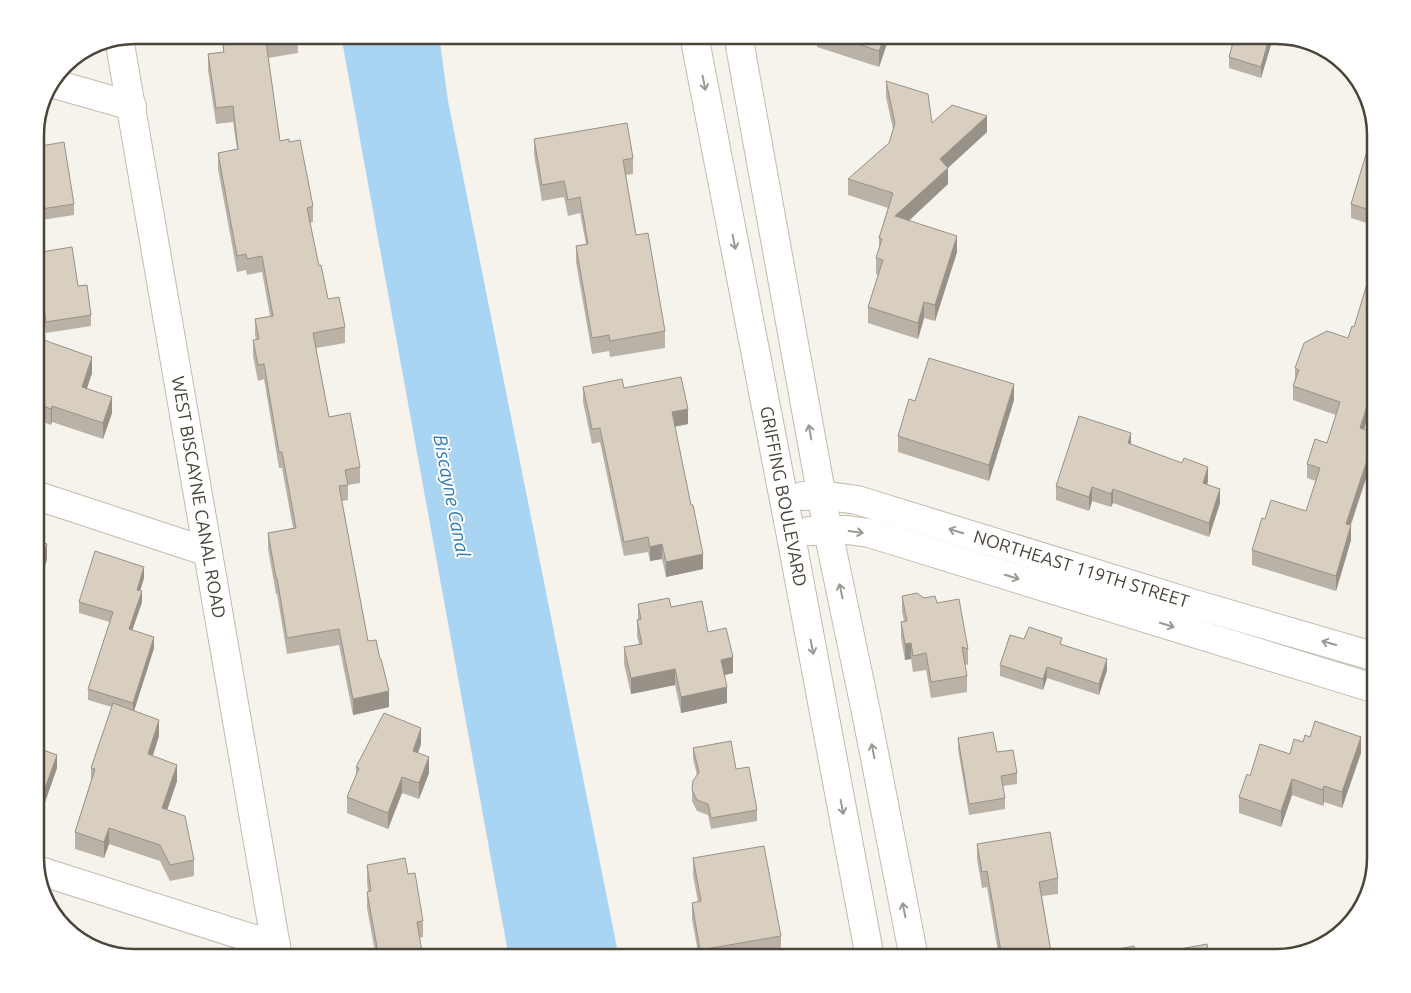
<svg xmlns="http://www.w3.org/2000/svg" width="1411" height="993" font-family="Ubuntu,sans-serif">
  <rect width="100%" height="100%" fill="#f6f3ec"/>
  <path fill="#a9d4f2" d="M 341,35 L 439,35 L 448,101 L 619,958 L 509,958 Z"/>
  <g fill="none" stroke-linecap="round" stroke-linejoin="round">
    <defs>
      <g id="minor">
        <path id="s1" d="M 694,35 L 790,531 L 870,958"/>
        <path d="M 738,35 L 828,531 L 866,712 L 914,958"/>
        <path id="s2" d="M 119,38 L 278,958"/>
        <path d="M 51,83 L 132,106"/>
        <path d="M 35,495 L 208,552"/>
        <path id="s3" d="M 803,496 L 821,495 L 857,500 L 1191,603 L 1376,657"/>
        <path d="M 809,531 L 847,530 L 869,533 L 1376,689"/>
        <path d="M 37,870 L 276,946"/>
      </g>
    </defs>
    <use href="#minor" stroke="#c2bbae" stroke-width="30"/>
    <use href="#minor" stroke="#fff" stroke-width="28"/>
  </g>
  <g fill="#bab2a6">
    <path d="M 237,35 L 297,35 L 298,53 L 268,58 L 280,141 L 289,142 L 313,206 L 313,222 L 310,223 L 319,266 L 328,299 L 345,327 L 345,343 L 316,348 L 329,417 L 360,467 L 360,483 L 348,485 L 348,500 L 342,501 L 368,641 L 389,707 L 353,715 L 339,645 L 287,654 L 277,594 L 276,594 L 268,549 L 268,533 L 293,528 L 282,468 L 279,468 L 264,379 L 258,381 L 253,356 L 253,340 L 256,340 L 255,335 L 255,319 L 270,316 L 262,272 L 247,275 L 246,270 L 237,272 L 218,169 L 218,153 L 237,149 L 233,122 L 216,124 L 208,70 L 208,54 L 223,52 L 223,45 L 238,42 Z"/>
    <path d="M 817,35 L 889,35 L 889,38 L 879,67 L 817,47 Z"/>
    <path d="M 1235,35 L 1274,35 L 1261,78 L 1229,68 L 1229,57 Z"/>
    <path d="M 886,81 L 932,123 L 987,132 L 948,168 L 948,184 L 909,221 L 957,252 L 935,321 L 924,318 L 918,339 L 868,323 L 868,307 L 878,275 L 876,274 L 876,258 L 879,249 L 879,238 L 888,208 L 848,195 L 848,179 L 889,143 L 893,129 L 886,97 Z"/>
    <path d="M 534,139 L 633,158 L 633,174 L 626,175 L 636,235 L 665,331 L 665,348 L 610,357 L 609,351 L 592,354 L 576,262 L 576,246 L 586,244 L 580,213 L 568,216 L 564,197 L 542,201 L 534,155 Z"/>
    <path d="M 35,147 L 74,204 L 74,215 L 35,221 Z"/>
    <path d="M 1376,149 L 1376,226 L 1351,218 L 1351,204 Z"/>
    <path d="M 35,253 L 78,286 L 91,315 L 91,326 L 46,333 L 41,300 L 35,301 L 35,269 L 36,269 Z"/>
    <path d="M 1376,254 L 1376,392 L 1364,429 L 1376,448 L 1351,525 L 1351,540 L 1336,591 L 1252,565 L 1252,550 L 1265,519 L 1306,511 L 1316,481 L 1307,478 L 1307,464 L 1327,443 L 1336,415 L 1293,400 L 1293,386 L 1295,379 L 1295,368 L 1348,338 L 1354,327 Z"/>
    <path d="M 35,347 L 92,373 L 87,388 L 112,413 L 103,439 L 52,422 L 51,425 L 35,419 Z"/>
    <path d="M 583,387 L 624,388 L 688,424 L 674,427 L 703,569 L 666,577 L 662,559 L 650,561 L 648,552 L 624,556 L 600,442 L 592,444 L 583,402 Z"/>
    <path d="M 1014,400 L 989,481 L 898,452 L 898,436 L 915,401 Z"/>
    <path d="M 1131,444 L 1208,481 L 1207,484 L 1220,503 L 1209,537 L 1113,503 L 1111,507 L 1092,501 L 1089,511 L 1056,500 L 1056,486 Z"/>
    <path d="M 144,578 L 140,591 L 142,602 L 132,630 L 154,648 L 134,711 L 159,736 L 153,756 L 177,781 L 167,810 L 194,860 L 194,876 L 170,881 L 160,861 L 109,844 L 104,858 L 75,849 L 75,832 L 91,781 L 91,768 L 112,707 L 88,700 L 88,689 L 110,622 L 79,613 L 79,602 Z"/>
    <path d="M 902,596 L 924,598 L 937,603 L 968,649 L 968,665 L 965,664 L 967,676 L 967,692 L 931,698 L 926,670 L 913,672 L 911,659 L 905,660 L 901,638 L 901,622 L 904,621 L 902,612 Z"/>
    <path d="M 638,604 L 671,607 L 708,632 L 733,673 L 724,675 L 727,703 L 681,713 L 675,685 L 631,694 L 624,664 L 624,647 L 639,644 L 637,636 L 637,620 L 638,620 Z"/>
    <path d="M 1024,639 L 1062,645 L 1107,670 L 1099,695 L 1047,678 L 1043,690 L 1000,676 L 1000,665 Z"/>
    <path d="M 958,738 L 997,752 L 1017,773 L 1017,784 L 1003,786 L 1005,798 L 1005,809 L 969,815 L 958,749 Z"/>
    <path d="M 1303,742 L 1361,753 L 1342,808 L 1324,802 L 1323,806 L 1292,795 L 1281,827 L 1239,813 L 1239,797 L 1250,776 L 1290,754 Z"/>
    <path d="M 421,744 L 418,753 L 429,773 L 419,799 L 402,793 L 388,829 L 347,813 L 347,797 L 356,775 L 356,767 Z"/>
    <path d="M 35,747 L 57,768 L 39,819 L 35,817 Z"/>
    <path d="M 693,748 L 736,769 L 757,810 L 757,821 L 711,829 L 708,815 L 697,811 L 692,801 L 692,790 L 697,775 L 693,759 Z"/>
    <path d="M 977,844 L 1058,878 L 1058,894 L 1042,896 L 1052,958 L 999,958 L 987,887 L 982,888 L 977,859 Z"/>
    <path d="M 693,858 L 781,936 L 781,952 L 747,958 L 699,958 L 692,919 L 692,903 L 698,902 L 693,875 Z"/>
    <path d="M 367,865 L 408,874 L 423,921 L 423,937 L 419,938 L 423,958 L 376,958 L 367,908 L 367,892 L 368,892 L 367,882 Z"/>
  </g>
  <g fill="#979187">
    <path d="M 885,35 L 889,35 L 889,38 L 879,67 L 879,51 Z"/>
    <path d="M 1270,35 L 1274,35 L 1261,78 L 1261,67 Z"/>
    <path d="M 987,116 L 987,132 L 940,175 L 940,159 Z"/>
    <path d="M 948,168 L 948,184 L 895,233 L 895,216 Z"/>
    <path d="M 957,236 L 957,252 L 935,321 L 935,305 Z"/>
    <path d="M 924,302 L 924,318 L 918,339 L 918,323 Z"/>
    <path d="M 92,357 L 92,373 L 82,403 L 82,387 Z"/>
    <path d="M 1376,378 L 1376,392 L 1360,442 L 1360,428 Z"/>
    <path d="M 1014,384 L 1014,400 L 989,481 L 989,465 Z"/>
    <path d="M 112,397 L 112,413 L 103,439 L 103,423 Z"/>
    <path d="M 52,406 L 52,422 L 51,425 L 51,409 Z"/>
    <path d="M 688,409 L 688,424 L 672,427 L 672,412 Z"/>
    <path d="M 1131,433 L 1131,447 L 1128,443 Z"/>
    <path d="M 1376,433 L 1376,448 L 1346,538 L 1346,524 Z"/>
    <path d="M 1208,467 L 1208,481 L 1203,497 L 1203,483 Z"/>
    <path d="M 1092,487 L 1092,501 L 1089,511 L 1089,497 Z"/>
    <path d="M 1113,489 L 1113,503 L 1111,507 L 1111,494 Z"/>
    <path d="M 1220,489 L 1220,503 L 1209,537 L 1209,523 Z"/>
    <path d="M 1351,525 L 1351,540 L 1336,591 L 1336,576 Z"/>
    <path d="M 47,544 L 47,560 L 35,595 L 35,579 Z"/>
    <path d="M 662,544 L 662,559 L 650,561 L 650,547 Z"/>
    <path d="M 703,554 L 703,569 L 666,577 L 666,562 Z"/>
    <path d="M 144,567 L 144,578 L 137,601 L 137,590 Z"/>
    <path d="M 142,591 L 142,602 L 129,640 L 129,629 Z"/>
    <path d="M 154,637 L 154,648 L 133,714 L 133,703 Z"/>
    <path d="M 911,643 L 911,659 L 905,660 L 905,644 Z"/>
    <path d="M 733,657 L 733,673 L 721,676 L 721,660 Z"/>
    <path d="M 1107,659 L 1107,670 L 1099,695 L 1099,684 Z"/>
    <path d="M 1047,667 L 1047,678 L 1043,690 L 1043,679 Z"/>
    <path d="M 675,669 L 675,685 L 631,694 L 631,678 Z"/>
    <path d="M 727,687 L 727,703 L 681,713 L 681,697 Z"/>
    <path d="M 389,691 L 389,707 L 353,715 L 353,699 Z"/>
    <path d="M 159,720 L 159,736 L 148,770 L 148,754 Z"/>
    <path d="M 421,728 L 421,744 L 413,767 L 413,751 Z"/>
    <path d="M 1361,737 L 1361,753 L 1342,808 L 1342,792 Z"/>
    <path d="M 57,755 L 57,768 L 39,819 L 39,805 Z"/>
    <path d="M 429,757 L 429,773 L 419,799 L 419,783 Z"/>
    <path d="M 177,765 L 177,781 L 162,825 L 162,808 Z"/>
    <path d="M 402,777 L 402,793 L 388,829 L 388,813 Z"/>
    <path d="M 1292,779 L 1292,795 L 1281,827 L 1281,811 Z"/>
    <path d="M 1324,786 L 1324,802 L 1323,806 L 1323,790 Z"/>
    <path d="M 109,828 L 109,844 L 104,858 L 104,842 Z"/>
  </g>
  <g fill="#d8cfc1" stroke="#979187">
    <path d="M 239,35 L 297,35 L 298,38 L 266,42 L 280,141 L 289,139 L 289,142 L 300,140 L 313,206 L 307,208 L 319,266 L 321,265 L 328,299 L 339,297 L 345,327 L 313,333 L 329,417 L 350,413 L 360,467 L 345,470 L 348,485 L 339,486 L 368,641 L 376,640 L 380,659 L 381,659 L 389,691 L 353,699 L 339,629 L 287,638 L 277,578 L 276,578 L 268,533 L 296,528 L 282,452 L 279,452 L 264,364 L 258,365 L 253,340 L 259,339 L 255,319 L 273,316 L 262,256 L 247,259 L 246,254 L 237,256 L 218,153 L 238,149 L 233,106 L 216,108 L 208,54 L 224,52 L 223,45 L 240,42 Z"/>
    <path d="M 831,35 L 885,35 L 879,51 Z"/>
    <path d="M 1235,35 L 1270,35 L 1261,67 L 1229,57 Z"/>
    <path d="M 886,81 L 928,94 L 932,123 L 952,105 L 987,116 L 940,159 L 948,168 L 895,216 L 957,236 L 935,305 L 924,302 L 918,323 L 868,307 L 883,260 L 876,258 L 882,239 L 879,238 L 893,193 L 848,179 L 889,143 L 895,123 Z"/>
    <path d="M 627,123 L 633,158 L 623,160 L 636,235 L 648,233 L 665,331 L 610,341 L 609,335 L 592,338 L 576,246 L 588,244 L 580,197 L 568,200 L 564,181 L 542,185 L 534,139 Z"/>
    <path d="M 64,142 L 74,204 L 35,210 L 35,147 Z"/>
    <path d="M 1368,148 L 1376,149 L 1376,212 L 1351,204 Z"/>
    <path d="M 72,247 L 78,286 L 87,285 L 91,315 L 46,322 L 41,289 L 35,290 L 35,269 L 38,268 L 35,253 Z"/>
    <path d="M 1376,254 L 1376,378 L 1360,428 L 1376,433 L 1346,524 L 1351,525 L 1336,576 L 1252,550 L 1262,518 L 1265,519 L 1271,500 L 1306,511 L 1320,468 L 1307,464 L 1315,439 L 1327,443 L 1340,402 L 1293,386 L 1299,370 L 1295,368 L 1304,343 L 1327,331 L 1348,338 L 1352,326 L 1354,327 Z"/>
    <path d="M 38,338 L 92,357 L 82,387 L 112,397 L 103,423 L 52,406 L 51,409 L 35,403 L 35,347 Z"/>
    <path d="M 929,358 L 1014,384 L 989,465 L 898,436 L 909,399 L 915,401 Z"/>
    <path d="M 681,377 L 688,409 L 672,412 L 691,505 L 693,505 L 703,554 L 666,562 L 662,544 L 650,547 L 648,537 L 624,542 L 600,428 L 592,429 L 583,387 L 622,379 L 624,388 Z"/>
    <path d="M 1079,416 L 1131,433 L 1128,443 L 1182,463 L 1184,458 L 1208,467 L 1203,483 L 1220,489 L 1209,523 L 1113,489 L 1111,494 L 1092,487 L 1089,497 L 1056,486 Z"/>
    <path d="M 35,540 L 47,544 L 35,579 Z"/>
    <path d="M 95,551 L 144,567 L 137,590 L 142,591 L 129,629 L 154,637 L 133,703 L 88,689 L 113,612 L 79,602 Z"/>
    <path d="M 917,593 L 924,598 L 935,596 L 937,603 L 959,599 L 968,649 L 962,647 L 967,676 L 931,682 L 926,653 L 913,656 L 911,643 L 905,644 L 901,622 L 907,621 L 902,596 Z"/>
    <path d="M 669,598 L 671,607 L 702,601 L 708,632 L 726,628 L 733,657 L 721,660 L 727,687 L 681,697 L 675,669 L 631,678 L 624,647 L 642,644 L 637,620 L 641,619 L 638,604 Z"/>
    <path d="M 1029,627 L 1062,638 L 1060,644 L 1107,659 L 1099,684 L 1047,667 L 1043,679 L 1000,665 L 1010,635 L 1024,639 Z"/>
    <path d="M 113,703 L 159,720 L 148,754 L 177,765 L 162,808 L 185,816 L 194,860 L 170,865 L 160,845 L 109,828 L 104,842 L 75,832 L 95,769 L 91,768 Z"/>
    <path d="M 384,713 L 421,728 L 413,751 L 429,757 L 419,783 L 402,777 L 388,813 L 347,797 L 359,768 L 356,767 Z"/>
    <path d="M 1315,721 L 1361,737 L 1342,792 L 1324,786 L 1323,790 L 1292,779 L 1281,811 L 1239,797 L 1247,774 L 1250,776 L 1260,744 L 1290,754 L 1294,739 L 1303,742 L 1305,735 L 1310,737 Z"/>
    <path d="M 993,732 L 997,752 L 1013,750 L 1017,773 L 1001,776 L 1005,798 L 969,804 L 958,738 Z"/>
    <path d="M 731,741 L 736,769 L 749,767 L 757,810 L 711,818 L 708,804 L 697,800 L 692,790 L 693,781 L 699,772 L 693,748 Z"/>
    <path d="M 35,747 L 57,755 L 39,805 L 35,804 Z"/>
    <path d="M 1050,832 L 1058,878 L 1039,882 L 1052,958 L 1002,958 L 987,871 L 982,872 L 977,844 Z"/>
    <path d="M 764,846 L 781,936 L 700,950 L 692,903 L 701,901 L 693,858 Z"/>
    <path d="M 405,858 L 408,874 L 415,873 L 423,921 L 417,922 L 423,958 L 379,958 L 367,892 L 371,891 L 367,865 Z"/>
    <path d="M 1207,944 L 1209,958 L 1068,958 L 1134,946 L 1136,957 Z"/>
  </g>
  <defs><path id="oneway-shaft" d="M-6 0H5M1.5-3L5.5 0L1.5 3" fill="none" stroke-width="1.6" stroke-linecap="round" stroke-linejoin="round" transform="scale(1.25)"/></defs>
  <g stroke="#9c9892">
    <use href="#oneway-shaft" transform="translate(704 83) rotate(79)"/>
    <use href="#oneway-shaft" transform="translate(734 242) rotate(79)"/>
    <use href="#oneway-shaft" transform="translate(810 432) rotate(-100)"/>
    <use href="#oneway-shaft" transform="translate(956 531) rotate(-163)"/>
    <use href="#oneway-shaft" transform="translate(856 532) rotate(8)"/>
    <use href="#oneway-shaft" transform="translate(1012 577) rotate(17)"/>
    <use href="#oneway-shaft" transform="translate(841 591) rotate(-102)"/>
    <use href="#oneway-shaft" transform="translate(1167 625) rotate(17)"/>
    <use href="#oneway-shaft" transform="translate(1329 643) rotate(-164)"/>
    <use href="#oneway-shaft" transform="translate(812 647) rotate(79)"/>
    <use href="#oneway-shaft" transform="translate(873 751) rotate(-101)"/>
    <use href="#oneway-shaft" transform="translate(842 807) rotate(79)"/>
    <use href="#oneway-shaft" transform="translate(904 910) rotate(-101)"/>
  </g>
  <g text-anchor="middle" stroke-width="4" stroke-linejoin="round" paint-order="stroke">
    <g font-size="18" fill="#4b4439" stroke="#fff">
      <text dy="6" stroke="none"><textPath href="#s1" startOffset="470">GRIFFING BOULEVARD</textPath></text>
      <text dy="6" stroke="none"><textPath href="#s2" startOffset="466">WEST BISCAYNE CANAL ROAD</textPath></text>
      <text dy="6" stroke="none"><textPath href="#s3" startOffset="289">NORTHEAST 119TH STREET</textPath></text>
    </g>
    <g font-size="19" font-style="italic" fill="#2e7ab2" stroke="#fff">
      <text transform="translate(452 496) rotate(79)" y="7">Biscayne Canal</text>
    </g>
  </g>
  <path d="M0 0H1411V993H0ZM135 44H1276A91 91 0 0 1 1367 135V858A91 91 0 0 1 1276 949H135A91 91 0 0 1 44 858V135A91 91 0 0 1 135 44Z" fill="#fff" fill-rule="evenodd"/>
  <path fill="none" stroke="#4b4439" stroke-width="2.5" d="M135 44H1276A91 91 0 0 1 1367 135V858A91 91 0 0 1 1276 949H135A91 91 0 0 1 44 858V135A91 91 0 0 1 135 44Z"/>
</svg>
